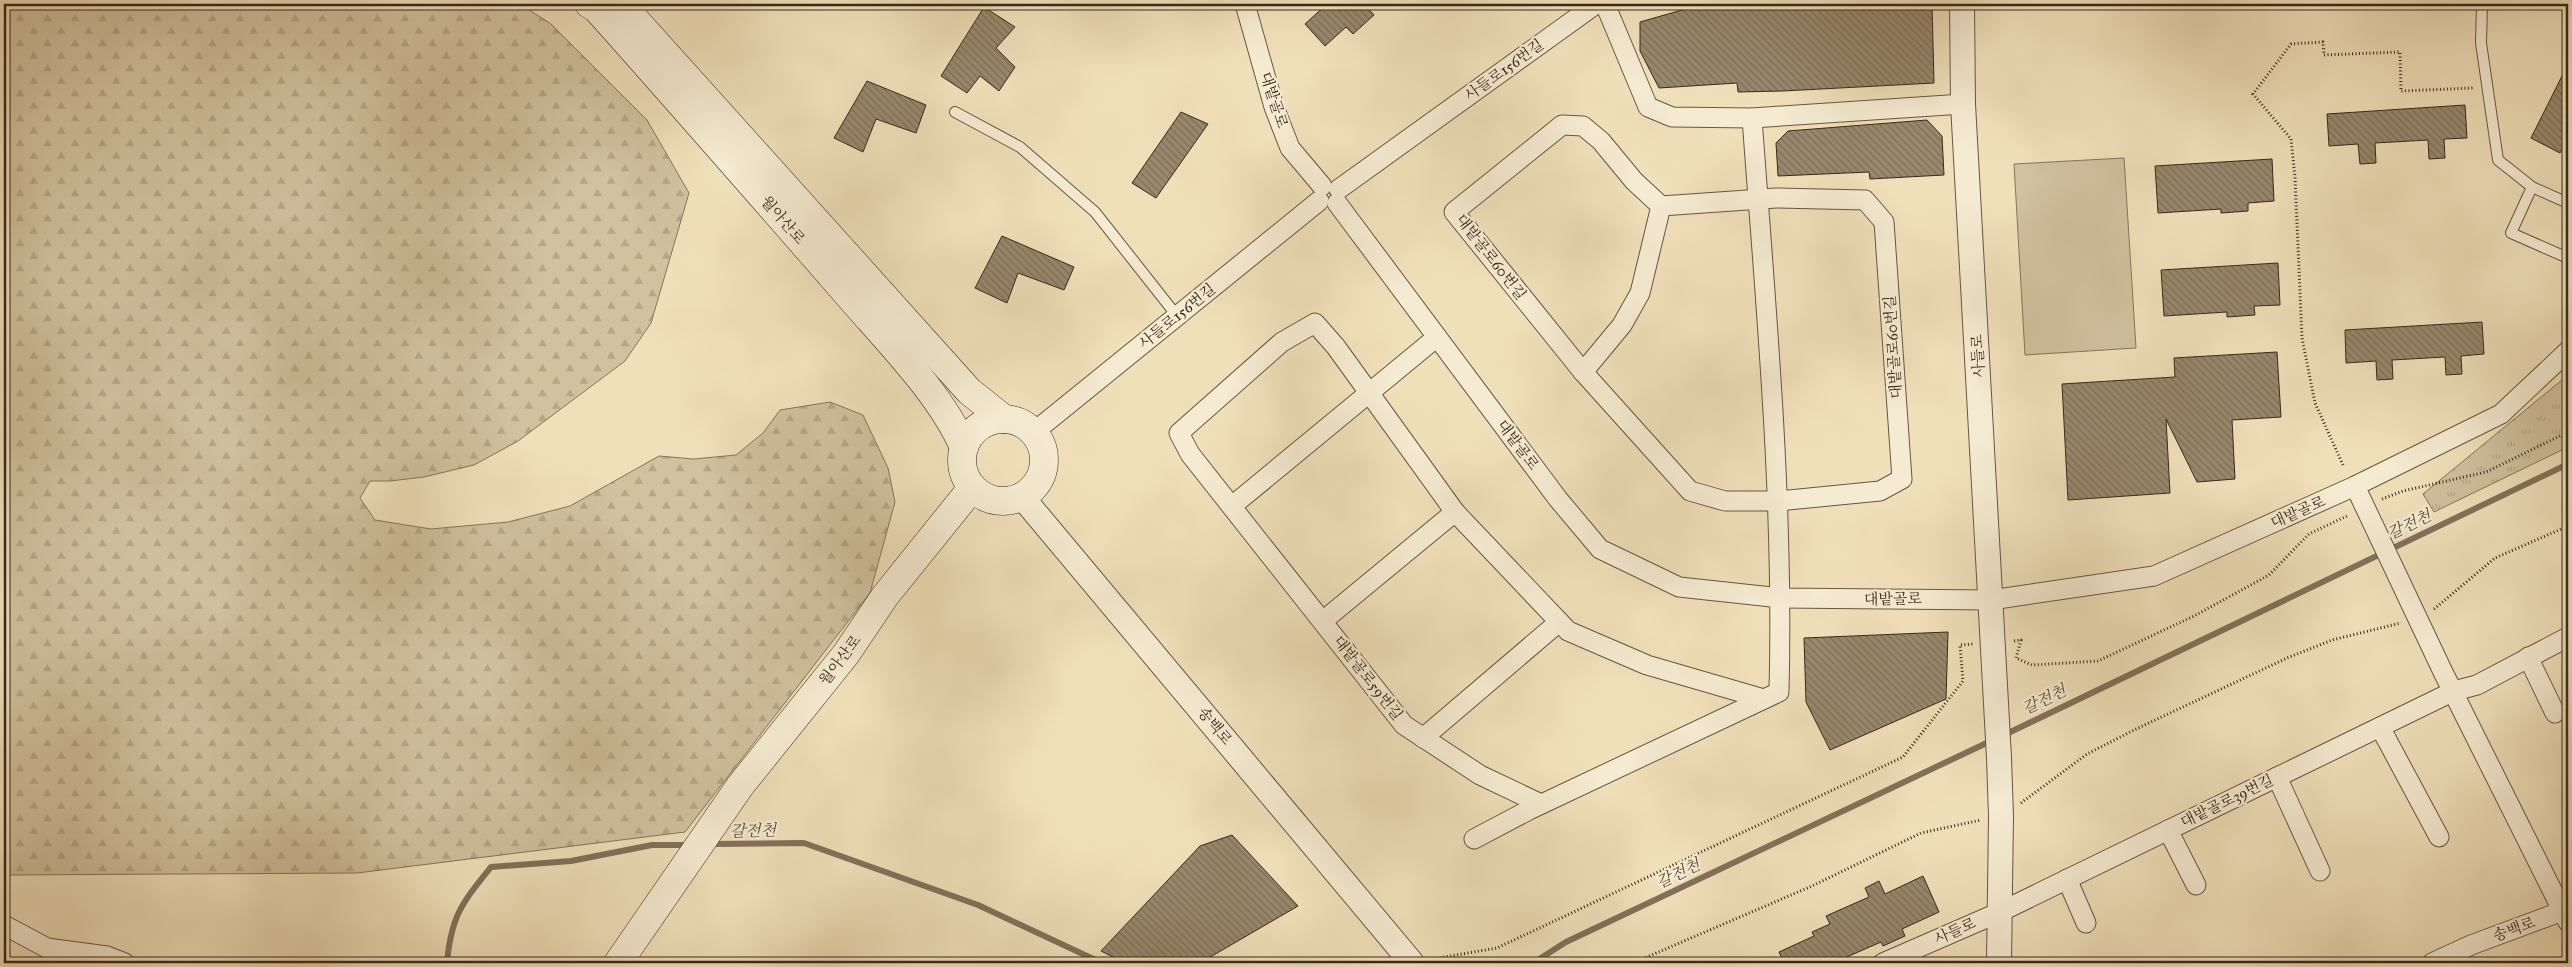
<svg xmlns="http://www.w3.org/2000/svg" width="2572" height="967" font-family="'IM FELL Great Primer','Noto Serif KR',serif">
  <defs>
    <pattern id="grass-tufts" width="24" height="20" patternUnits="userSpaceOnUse" patternTransform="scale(1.25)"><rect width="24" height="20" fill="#d1c19f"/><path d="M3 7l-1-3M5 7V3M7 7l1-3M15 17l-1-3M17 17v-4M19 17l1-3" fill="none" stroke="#b4a688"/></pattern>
    <pattern id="forest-firs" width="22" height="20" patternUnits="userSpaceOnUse" patternTransform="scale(1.25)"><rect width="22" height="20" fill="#d1c19f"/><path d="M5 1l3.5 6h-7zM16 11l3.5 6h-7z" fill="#b4a688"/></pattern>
    <pattern id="building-back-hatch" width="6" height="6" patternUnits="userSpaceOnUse" patternTransform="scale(1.25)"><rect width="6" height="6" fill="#98886d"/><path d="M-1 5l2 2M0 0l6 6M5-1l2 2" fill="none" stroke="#7d6f59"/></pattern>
  </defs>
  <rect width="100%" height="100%" fill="#f0e0ba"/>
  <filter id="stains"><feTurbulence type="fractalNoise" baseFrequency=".004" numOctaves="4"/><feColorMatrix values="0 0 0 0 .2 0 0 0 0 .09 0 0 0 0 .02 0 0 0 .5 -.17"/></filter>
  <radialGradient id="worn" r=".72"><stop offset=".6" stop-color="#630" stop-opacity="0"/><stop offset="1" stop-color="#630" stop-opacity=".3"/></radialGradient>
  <path fill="url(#grass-tufts)" stroke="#85745c" d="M 2568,375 L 2568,447 L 2434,512 L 2423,494 Z"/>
  <path fill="url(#forest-firs)" stroke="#85745c" d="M 4,4 L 520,4 L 551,24 L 647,120 L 689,193 L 651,323 L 625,361 L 518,441 L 474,465 L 424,477 L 390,481 L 370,481 L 360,498 L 375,520 L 431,529 L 508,522 L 570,506 L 659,456 L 694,459 L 736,455 L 763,433 L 780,410 L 830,402 L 863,415 L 888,468 L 895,502 L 870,593 L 685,832 L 357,873 L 4,875 Z"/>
  <path fill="#d1c19f" stroke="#85745c" d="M 2124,158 L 2136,348 L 2025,355 L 2014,164 Z"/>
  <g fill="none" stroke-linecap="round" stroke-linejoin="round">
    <g stroke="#82715a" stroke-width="6">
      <path d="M 2002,736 L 2568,464"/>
      <path d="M 710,844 L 804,843 L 978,905 L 1102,963"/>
      <path d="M 447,963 C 451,916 462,903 491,867 L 571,861 L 652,845 L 690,845"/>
      <path d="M 1533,963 L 1566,942 L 1993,740"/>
    </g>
  </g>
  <g fill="url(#building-back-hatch)" stroke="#39281a">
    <path d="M 1327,4 L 1364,4 L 1374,15 L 1353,34 L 1346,27 L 1325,46 L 1305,24 Z"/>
    <path d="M 1703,4 L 1932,4 L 1934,83 L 1783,91 L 1738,92 L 1737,83 L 1659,88 L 1640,51 L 1640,22 Z"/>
    <path d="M 984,7 L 1015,27 L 996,48 L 1015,67 L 999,91 L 980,76 L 967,93 L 941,76 Z"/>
    <path d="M 2568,64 L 2568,137 L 2560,153 L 2531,138 Z"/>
    <path d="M 867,81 L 926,105 L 916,133 L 876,119 L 863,152 L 834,138 Z"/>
    <path d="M 2465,105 L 2467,138 L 2444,139 L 2445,158 L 2429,159 L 2428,140 L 2375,143 L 2376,163 L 2360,164 L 2358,144 L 2329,146 L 2327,114 Z"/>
    <path d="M 1181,112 L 1208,124 L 1156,198 L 1132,183 Z"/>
    <path d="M 1927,120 L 1942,136 L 1944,175 L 1870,179 L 1869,172 L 1778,176 L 1776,143 L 1788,131 Z"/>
    <path d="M 2272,159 L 2274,201 L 2248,203 L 2248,211 L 2221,213 L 2221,209 L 2158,213 L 2155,166 Z"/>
    <path d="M 1002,236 L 1074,267 L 1064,290 L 1018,273 L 1007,303 L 975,288 Z"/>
    <path d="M 2278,263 L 2280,305 L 2254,306 L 2255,315 L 2227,317 L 2227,312 L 2164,316 L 2161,270 Z"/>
    <path d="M 2482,322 L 2484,354 L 2461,356 L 2462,374 L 2446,375 L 2445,357 L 2392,360 L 2393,379 L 2377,380 L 2376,361 L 2346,363 L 2345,330 Z"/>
    <path d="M 2277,352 L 2281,417 L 2232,420 L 2235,479 L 2197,482 L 2166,419 L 2170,493 L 2068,500 L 2062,384 L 2175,377 L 2174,358 Z"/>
    <path d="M 1948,632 L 1946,699 L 1830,750 L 1806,702 L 1804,638 Z"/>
    <path d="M 1232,835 L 1298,906 L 1200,963 L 1125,963 L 1101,951 L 1200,846 Z"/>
    <path d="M 1923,876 L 1939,912 L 1902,929 L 1905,936 L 1883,946 L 1881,942 L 1833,963 L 1784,963 L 1779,952 L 1814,936 L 1812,932 L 1830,924 L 1826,916 L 1869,897 L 1865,888 L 1879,881 L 1885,894 Z"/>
  </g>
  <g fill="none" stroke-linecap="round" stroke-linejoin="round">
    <defs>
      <g id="service">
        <path d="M 2482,4 L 2481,43 L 2498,160 L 2532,187 L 2568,203"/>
        <path d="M 955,112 L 1020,147 L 1095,212 L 1177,316"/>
        <path d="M 2532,187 L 2511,233 L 2568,258"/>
      </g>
      <g id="minor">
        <path d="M 1245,4 L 1274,107 L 1290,148 L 1322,186"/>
        <path d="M 1605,4 L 1648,107 L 1672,117 L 1752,118 L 1963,104"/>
        <path d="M 1562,125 L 1583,126 L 1601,141 L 1634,181 L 1661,206 L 1776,198 L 1865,200 L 1884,222 L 1902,479 L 1880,491 L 1778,501 L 1725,501 L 1690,491 L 1583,372 L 1454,212 Z"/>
        <path d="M 1339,189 L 1596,4"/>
        <path d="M 1337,203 L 1558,499 L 1600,549 L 1679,587 L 1781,598 L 1991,600 L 2154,576 L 2355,486 L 2501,414 L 2568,351"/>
        <path d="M 1583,372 L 1622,325 L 1640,293 L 1661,206"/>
        <path d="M 1034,432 L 1319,201"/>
        <path d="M 2355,486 L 2443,672 L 2568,922"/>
        <path d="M 1232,506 L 1437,337"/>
        <path d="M 1324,620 L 1455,512"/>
        <path d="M 2528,657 L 2555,713"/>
        <path d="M 2380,727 L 2439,837"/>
        <path d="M 1423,738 L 1559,622"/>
        <path d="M 2277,777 L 2320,871"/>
        <path d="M 1541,804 L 1480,775 L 1404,725 L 1190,454 L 1179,433 L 1282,342 L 1315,323 L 1336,347 L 1455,512 L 1568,631 L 1647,665 L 1764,699"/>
        <path d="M 2168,830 L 2196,885"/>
        <path d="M 1474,839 L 1529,810 L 1779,692 C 1784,500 1766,309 1752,118"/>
        <path d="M 2067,879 L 2086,923"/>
        <path d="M 4,925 L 47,948 L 107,956 L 125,963"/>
        <path d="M 1883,963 L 2000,912 L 2454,691 L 2477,685 L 2568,637"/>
        <path d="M 2432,963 L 2471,945 L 2568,909"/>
      </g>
      <g id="tertiary">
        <path d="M 1962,4 L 1963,104 L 1999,758 L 2001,816 L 1999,963"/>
        <path d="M 1022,497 L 1412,963"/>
      </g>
      <g id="secondary">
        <path d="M 589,4 L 596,8 C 679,101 761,195 843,289 C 881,334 942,394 964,448"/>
        <path d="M 621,4 L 969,391 L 1004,419"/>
        <circle cx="1003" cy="460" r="41"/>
        <path d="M 618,963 L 740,786 L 846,654 L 885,596 L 972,488"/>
      </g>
    </defs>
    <use href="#service" stroke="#675642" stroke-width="12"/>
    <use href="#minor" stroke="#675642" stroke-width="21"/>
    <use href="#tertiary" stroke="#675642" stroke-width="26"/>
    <use href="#secondary" stroke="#39281a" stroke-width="29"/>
    <g stroke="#39281a" stroke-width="3" stroke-dasharray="1 2.5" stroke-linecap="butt">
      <path d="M 2343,465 L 2315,403 L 2302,338 L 2295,177 L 2291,139 L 2253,94 L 2291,44 L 2323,42 L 2324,55 L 2400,52 L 2401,91 L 2473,88"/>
      <path d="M 2382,499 L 2403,491 L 2486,472 L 2568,432"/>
      <path d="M 2434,609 L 2495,558 L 2568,526"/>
      <path d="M 2014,641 L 2021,640 L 2016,658 L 2032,665 L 2098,661 L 2194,616 L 2269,575 L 2309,534 L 2349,515"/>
      <path d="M 2021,803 L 2087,754 L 2134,730 L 2287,658 L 2332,640 L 2401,623"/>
      <path d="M 1433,959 L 1497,948 L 1903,757 L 1963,681 L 1960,645 L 1973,644"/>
      <path d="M 1633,963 L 1812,886 L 1921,833 L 1981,820"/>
    </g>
    <use href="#service" stroke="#f5ebd2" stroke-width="10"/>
    <use href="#minor" stroke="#f5ebd2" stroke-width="19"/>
    <use href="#tertiary" stroke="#f5ebd2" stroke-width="24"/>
    <use href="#secondary" stroke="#f5ebd2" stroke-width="28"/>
  </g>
  <g text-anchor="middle" stroke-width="4.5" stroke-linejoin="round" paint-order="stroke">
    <g font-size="15" fill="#39281a" stroke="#f5ebd2">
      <text transform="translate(1504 70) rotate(-36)" y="5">사들로156번길</text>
      <text transform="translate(1274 100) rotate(72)" y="5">대밭골로</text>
      <text transform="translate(783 220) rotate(49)" y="5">월아산로</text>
      <text transform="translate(1491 257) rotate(52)" y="5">대밭골로60번길</text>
      <text transform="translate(1177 316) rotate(-39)" y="5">사들로156번길</text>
      <text transform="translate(1893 347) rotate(-94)" y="5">대밭골로60번길</text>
      <text transform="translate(1978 356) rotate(-93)" y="5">사들로</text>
      <text transform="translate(1518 445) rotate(53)" y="5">대밭골로</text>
      <text transform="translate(2298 512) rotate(-24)" y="5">대밭골로</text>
      <text transform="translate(1893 599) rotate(-1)" y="5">대밭골로</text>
      <text transform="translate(840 660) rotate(-53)" y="5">월아산로</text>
      <text transform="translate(1368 678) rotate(52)" y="5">대밭골로59번길</text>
      <text transform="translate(1215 726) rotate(50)" y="5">송백로</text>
      <text transform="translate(2227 801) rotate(-26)" y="5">대밭골로39번길</text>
      <text transform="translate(2514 929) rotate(-20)" y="5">송백로</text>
      <text transform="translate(1955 931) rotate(-24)" y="5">사들로</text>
    </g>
    <g font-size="16" font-style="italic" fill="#5d4c3a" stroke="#f5ebd2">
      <text transform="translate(2409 524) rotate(-26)" y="6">갈전천</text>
      <text transform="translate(2044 699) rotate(-26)" y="6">갈전천</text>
      <text transform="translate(753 830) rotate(-1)" y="6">갈전천</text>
      <text transform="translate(1678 873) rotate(-26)" y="6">갈전천</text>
    </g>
  </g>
  <rect width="2572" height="967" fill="none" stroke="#f0e0ba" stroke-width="20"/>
  <rect x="5" y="5" width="2562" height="957" fill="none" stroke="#39281a" stroke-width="2.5"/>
  <rect x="10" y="10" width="2552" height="947" fill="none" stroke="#39281a"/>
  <rect width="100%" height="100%" filter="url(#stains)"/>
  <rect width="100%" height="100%" fill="url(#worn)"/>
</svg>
